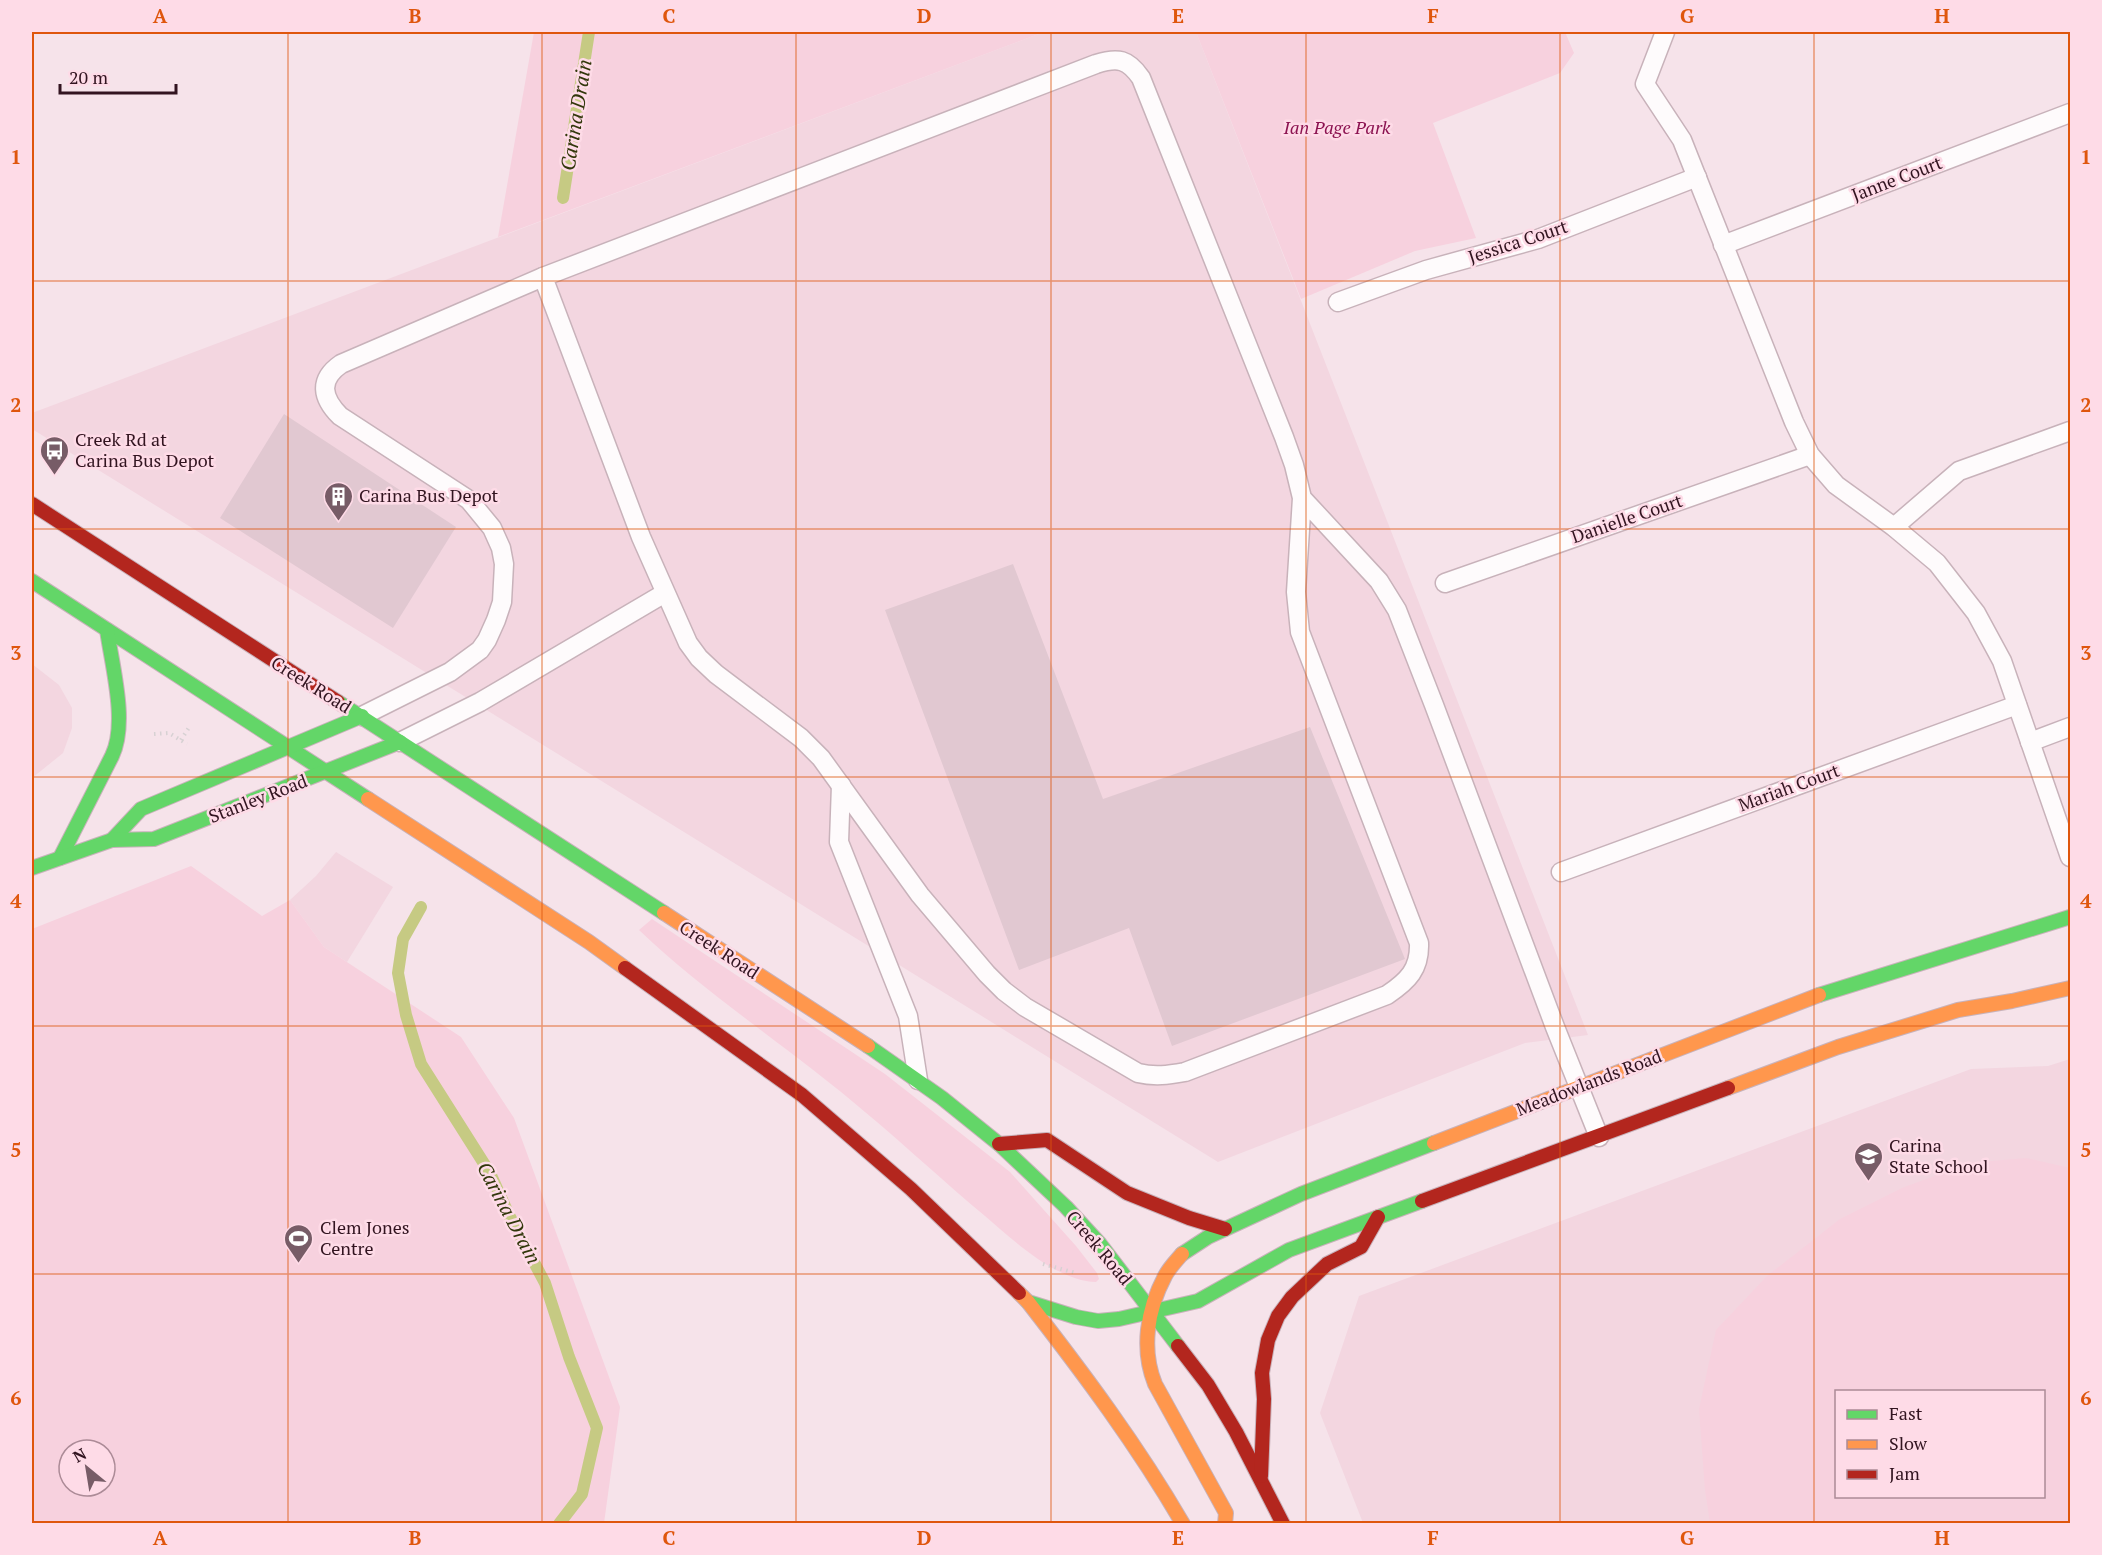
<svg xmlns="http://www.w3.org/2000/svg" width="2102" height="1555" font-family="'PT Serif',serif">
  <rect width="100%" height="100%" fill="#f6e3ea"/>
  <g fill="#f3d6e0" fill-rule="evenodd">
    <path d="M 1044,32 L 1196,32 L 1588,1035 L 1525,1043 L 1218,1162 L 32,429 L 32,413 Z"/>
    <path d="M 32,664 L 59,685 L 72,708 L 72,728 L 63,753 L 32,778 Z"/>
    <path d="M 336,852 L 393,887 L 347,962 L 324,947 L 290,900 L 316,876 Z"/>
    <path d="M 2070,1059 L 2070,1523 L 1363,1523 L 1320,1413 L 1359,1296 L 1971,1069 L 2048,1066 ZM 1836,1392 L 2044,1392 L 2044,1496 L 1836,1496 Z"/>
  </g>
  <g fill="#f7d1de" fill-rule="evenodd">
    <path d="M 534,32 L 1044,32 L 498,237 Z"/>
    <path d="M 1196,32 L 1565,32 L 1574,53 L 1560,73 L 1433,123 L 1476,238 L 1415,251 L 1301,299 Z"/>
    <path d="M 191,866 L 262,916 L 290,900 L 324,947 L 461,1037 L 514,1118 L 620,1407 L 604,1523 L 32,1523 L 32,929 ZM 69,1450 L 105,1450 L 105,1486 L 69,1486 Z"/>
    <path d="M 652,919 L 885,1074 L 1010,1172 L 1076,1246 L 1097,1273 L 1099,1279 L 1096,1282 C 1057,1281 1014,1241 985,1216 C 944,1182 906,1146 865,1112 C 792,1049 709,997 639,930 Z"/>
    <path d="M 2026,1158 L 2070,1168 L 2070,1523 L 1710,1523 L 1705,1490 L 1699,1409 L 1716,1330 L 1767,1276 L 1840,1219 L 1902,1188 L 1969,1163 ZM 1836,1392 L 2044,1392 L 2044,1496 L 1836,1496 Z"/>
  </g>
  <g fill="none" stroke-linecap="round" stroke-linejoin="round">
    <g stroke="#c6ca83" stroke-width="12">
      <path d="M 563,198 L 589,32"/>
      <path d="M 421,907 L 403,939 L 398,973 L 406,1015 L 421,1064 L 490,1173 L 509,1215 L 545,1283 L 569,1357 L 597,1428 L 582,1494 L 559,1524"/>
    </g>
  </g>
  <g fill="#e1c8d1">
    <path d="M 284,414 L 456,527 L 393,628 L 220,518 Z"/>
    <path d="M 1013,564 L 1103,799 L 1310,727 L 1405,959 L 1172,1046 L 1129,928 L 1019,970 L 885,610 Z"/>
  </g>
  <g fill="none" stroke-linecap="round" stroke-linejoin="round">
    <defs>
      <g id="lane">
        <path d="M 1665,32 L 1645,84 L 1682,140 L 1794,422 L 1810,455 L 1836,485 L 1894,527 L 1937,563 L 1976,613 L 2002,661 L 2070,857"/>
        <path d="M 1723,245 L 2070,113"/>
        <path d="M 1338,302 L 1426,270 L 1538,239 L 1697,177"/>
        <path d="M 1302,498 L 1296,592 L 1300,632 L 1419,943 C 1420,969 1408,981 1387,995 L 1185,1072 C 1168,1075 1155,1077 1138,1073 L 1025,1007 L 1004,991 L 987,974 L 920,895 L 821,758 L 801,738 L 716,674 L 699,658 L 688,643 L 641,537 L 543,277 L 1096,64 C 1118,57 1128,59 1141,78 L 1284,437 L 1294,465 L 1302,498 L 1379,581 L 1397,610 L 1434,705 L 1555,1027 L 1599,1137"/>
        <path d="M 1894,527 L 1959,471 L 2070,431"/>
        <path d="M 1445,583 L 1810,455"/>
        <path d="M 362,716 L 450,672 L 480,650 L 487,640 L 496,620 L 502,602 L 504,564 L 501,548 L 492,528 L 469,500 L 340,416 C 322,398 318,380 341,364 L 543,277"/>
        <path d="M 400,742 L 480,702 L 665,593"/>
        <path d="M 2030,742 L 2070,727"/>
        <path d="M 841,785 L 839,842 L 908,1016 L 918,1080"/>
        <path d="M 1561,872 L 2017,705"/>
      </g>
      <g id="fast">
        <path d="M 32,581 L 368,799"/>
        <path d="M 338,702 L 664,913"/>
        <path d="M 112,840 L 141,809 L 362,716"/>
        <path d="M 60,858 L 112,756 C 128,723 112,666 107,630"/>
        <path d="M 32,868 L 112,840 L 154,839 L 400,742"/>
        <path d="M 1819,995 L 2070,917"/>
        <path d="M 868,1046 L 942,1098 L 999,1144 L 1066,1207 L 1100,1244 L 1178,1346"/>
        <path d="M 1182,1254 L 1208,1237 L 1301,1194 L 1434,1143"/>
        <path d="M 1028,1302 L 1076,1317 L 1098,1321 L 1119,1319 L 1198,1301 L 1289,1250 L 1422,1201"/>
      </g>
      <g id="slow">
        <path d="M 368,799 L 589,942 L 625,968"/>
        <path d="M 664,913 L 868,1046"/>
        <path d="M 1728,1088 L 1838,1047 L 1958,1010 L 2012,1001 L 2070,988"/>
        <path d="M 1434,1143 L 1819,995"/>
        <path d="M 1182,1254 C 1176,1261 1169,1268 1165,1276 C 1147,1310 1141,1349 1155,1384 L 1226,1513 L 1225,1524"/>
        <path d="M 1019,1293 L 1028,1302 C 1084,1374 1137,1445 1183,1524"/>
      </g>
      <g id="jam">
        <path d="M 32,504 L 338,702"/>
        <path d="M 625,968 L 802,1095 L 911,1189 L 1019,1293"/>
        <path d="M 999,1144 L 1047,1140 L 1127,1193 L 1189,1218 L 1225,1229"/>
        <path d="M 1422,1201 L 1728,1088"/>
        <path d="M 1178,1346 L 1208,1385 L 1236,1432 L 1283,1524"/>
        <path d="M 1261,1476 L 1264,1399 L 1262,1373 L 1268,1340 L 1278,1316 L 1292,1297 L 1327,1264 L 1361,1247 L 1378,1217"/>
      </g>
    </defs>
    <use href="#lane" stroke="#c8b2ba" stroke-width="21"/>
    <use href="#fast" stroke="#c8b2ba" stroke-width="16"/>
    <use href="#slow" stroke="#c8b2ba" stroke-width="16"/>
    <use href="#jam" stroke="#c8b2ba" stroke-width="16"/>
    <g stroke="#d7d1d3" stroke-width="4" stroke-dasharray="1.5 4.5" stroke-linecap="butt">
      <path d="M 154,734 L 169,733 L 187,744"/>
      <path d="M 181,740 L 190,726"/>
      <path d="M 1043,1264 L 1076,1273"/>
    </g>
    <use href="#lane" stroke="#fefbfc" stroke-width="18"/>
    <use href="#fast" stroke="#63d668" stroke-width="14"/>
    <use href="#slow" stroke="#ff974d" stroke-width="14"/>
    <use href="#jam" stroke="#b3261e" stroke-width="14"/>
  </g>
  <path fill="none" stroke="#df560d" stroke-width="1.5" stroke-opacity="0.55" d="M 288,32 L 288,1524M 542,32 L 542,1524M 796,32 L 796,1524M 1051,32 L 1051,1524M 1306,32 L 1306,1524M 1560,32 L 1560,1524M 1814,32 L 1814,1524M 32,281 L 2070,281M 32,529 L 2070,529M 32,777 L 2070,777M 32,1026 L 2070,1026M 32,1274 L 2070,1274"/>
  <defs>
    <symbol id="bus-pin" viewBox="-11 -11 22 30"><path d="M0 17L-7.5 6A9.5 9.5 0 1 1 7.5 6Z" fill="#775c67" stroke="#fedbe7"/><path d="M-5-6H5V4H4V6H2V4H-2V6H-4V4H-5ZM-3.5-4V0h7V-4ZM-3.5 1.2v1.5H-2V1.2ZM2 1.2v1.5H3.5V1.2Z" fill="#fff"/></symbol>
    <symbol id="building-pin" viewBox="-11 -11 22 30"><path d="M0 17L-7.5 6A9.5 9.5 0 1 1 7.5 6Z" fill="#775c67" stroke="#fedbe7"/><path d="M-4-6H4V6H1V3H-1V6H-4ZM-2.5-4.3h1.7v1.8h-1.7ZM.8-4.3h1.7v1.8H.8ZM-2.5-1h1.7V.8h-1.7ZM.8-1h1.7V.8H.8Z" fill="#fff"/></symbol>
    <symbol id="school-pin" viewBox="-11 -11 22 30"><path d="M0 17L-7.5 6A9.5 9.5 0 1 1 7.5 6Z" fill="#775c67" stroke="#fedbe7"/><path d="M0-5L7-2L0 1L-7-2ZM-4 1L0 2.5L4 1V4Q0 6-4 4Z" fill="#fff"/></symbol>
    <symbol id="stadium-pin" viewBox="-11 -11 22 30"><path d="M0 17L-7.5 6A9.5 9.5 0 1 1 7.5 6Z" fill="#775c67" stroke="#fedbe7"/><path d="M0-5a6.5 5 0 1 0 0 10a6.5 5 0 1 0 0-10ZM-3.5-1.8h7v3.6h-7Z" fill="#fff"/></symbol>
  </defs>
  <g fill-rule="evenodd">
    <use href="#bus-pin" x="38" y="434" width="33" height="45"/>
    <use href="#building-pin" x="322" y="480" width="33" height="45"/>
    <use href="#school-pin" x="1852" y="1140" width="33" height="45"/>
    <use href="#stadium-pin" x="282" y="1222" width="33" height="45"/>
  </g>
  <g text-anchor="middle" stroke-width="5" stroke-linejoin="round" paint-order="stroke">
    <g font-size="18" font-style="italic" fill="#8c1351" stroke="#fedbe7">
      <text x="1337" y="134">Ian Page Park</text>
    </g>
    <g font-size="18" fill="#321420" stroke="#fedbe7">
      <text transform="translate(1897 179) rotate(-21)" y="6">Janne Court</text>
      <text transform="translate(1518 242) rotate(-18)" y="6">Jessica Court</text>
      <text transform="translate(1627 519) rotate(-19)" y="6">Danielle Court</text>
      <text transform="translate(311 685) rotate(32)" y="6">Creek Road</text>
      <text transform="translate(1789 788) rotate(-20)" y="6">Mariah Court</text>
      <text transform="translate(258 799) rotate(-21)" y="6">Stanley Road</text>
      <text transform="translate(719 950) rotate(33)" y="6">Creek Road</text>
      <text transform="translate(1589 1083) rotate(-21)" y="6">Meadowlands Road</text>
      <text transform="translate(1099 1248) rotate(50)" y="6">Creek Road</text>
    </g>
    <g font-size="18" fill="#321420" stroke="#fedbe7" text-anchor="start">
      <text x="75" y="446">Creek Rd at<tspan x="75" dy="21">Carina Bus Depot</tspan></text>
      <text x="359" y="502">Carina Bus Depot</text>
      <text x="1889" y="1152">Carina<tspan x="1889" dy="21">State School</tspan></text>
      <text x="320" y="1234">Clem Jones<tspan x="320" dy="21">Centre</tspan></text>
    </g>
    <g font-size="20" font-style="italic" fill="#32370b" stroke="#fedbe7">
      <text transform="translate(576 115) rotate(-81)" y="7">Carina Drain</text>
      <text transform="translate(509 1213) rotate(62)" y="7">Carina Drain</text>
    </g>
  </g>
  <rect width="2102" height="1555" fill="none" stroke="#fedbe7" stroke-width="66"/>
  <rect x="1835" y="1390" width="210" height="108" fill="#fedbe7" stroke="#ac8b97" stroke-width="1.5"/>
  <rect x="1847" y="1410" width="30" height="9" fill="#63d668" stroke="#ac8b97" stroke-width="1.5"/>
  <text x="1889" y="1420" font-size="18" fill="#321420">Fast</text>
  <rect x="1847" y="1440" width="30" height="9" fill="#ff974d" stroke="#ac8b97" stroke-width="1.5"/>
  <text x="1889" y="1450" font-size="18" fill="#321420">Slow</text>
  <rect x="1847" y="1470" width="30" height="9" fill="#b3261e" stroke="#ac8b97" stroke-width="1.5"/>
  <text x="1889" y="1480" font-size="18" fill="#321420">Jam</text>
  <g transform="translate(87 1468) rotate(330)"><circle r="28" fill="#fedbe7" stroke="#ac8b97" stroke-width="1.5"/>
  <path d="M0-4.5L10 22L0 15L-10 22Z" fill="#775c67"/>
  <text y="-9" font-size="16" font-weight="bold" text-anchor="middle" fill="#321420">N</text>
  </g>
  <path d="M60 84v9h116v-9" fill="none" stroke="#321420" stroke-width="3"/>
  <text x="69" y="84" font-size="18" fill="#321420" stroke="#fedbe7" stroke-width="4.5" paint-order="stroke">20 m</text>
  <rect x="33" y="33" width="2036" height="1489" fill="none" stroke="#df560d" stroke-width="2"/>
  <g font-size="20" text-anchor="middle" font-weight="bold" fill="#df560d">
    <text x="160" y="23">A</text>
    <text x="415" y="23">B</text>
    <text x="669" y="23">C</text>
    <text x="924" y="23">D</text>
    <text x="1178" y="23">E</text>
    <text x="1433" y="23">F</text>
    <text x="1687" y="23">G</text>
    <text x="1942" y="23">H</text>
    <text x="16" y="164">1</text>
    <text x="2086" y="164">1</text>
    <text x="16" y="412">2</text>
    <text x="2086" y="412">2</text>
    <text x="16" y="660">3</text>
    <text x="2086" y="660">3</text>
    <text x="16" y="908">4</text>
    <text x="2086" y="908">4</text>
    <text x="16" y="1157">5</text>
    <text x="2086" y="1157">5</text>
    <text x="16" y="1405">6</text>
    <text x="2086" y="1405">6</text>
    <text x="160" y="1545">A</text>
    <text x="415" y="1545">B</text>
    <text x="669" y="1545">C</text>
    <text x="924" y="1545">D</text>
    <text x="1178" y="1545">E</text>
    <text x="1433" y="1545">F</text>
    <text x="1687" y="1545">G</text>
    <text x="1942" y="1545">H</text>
  </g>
</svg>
